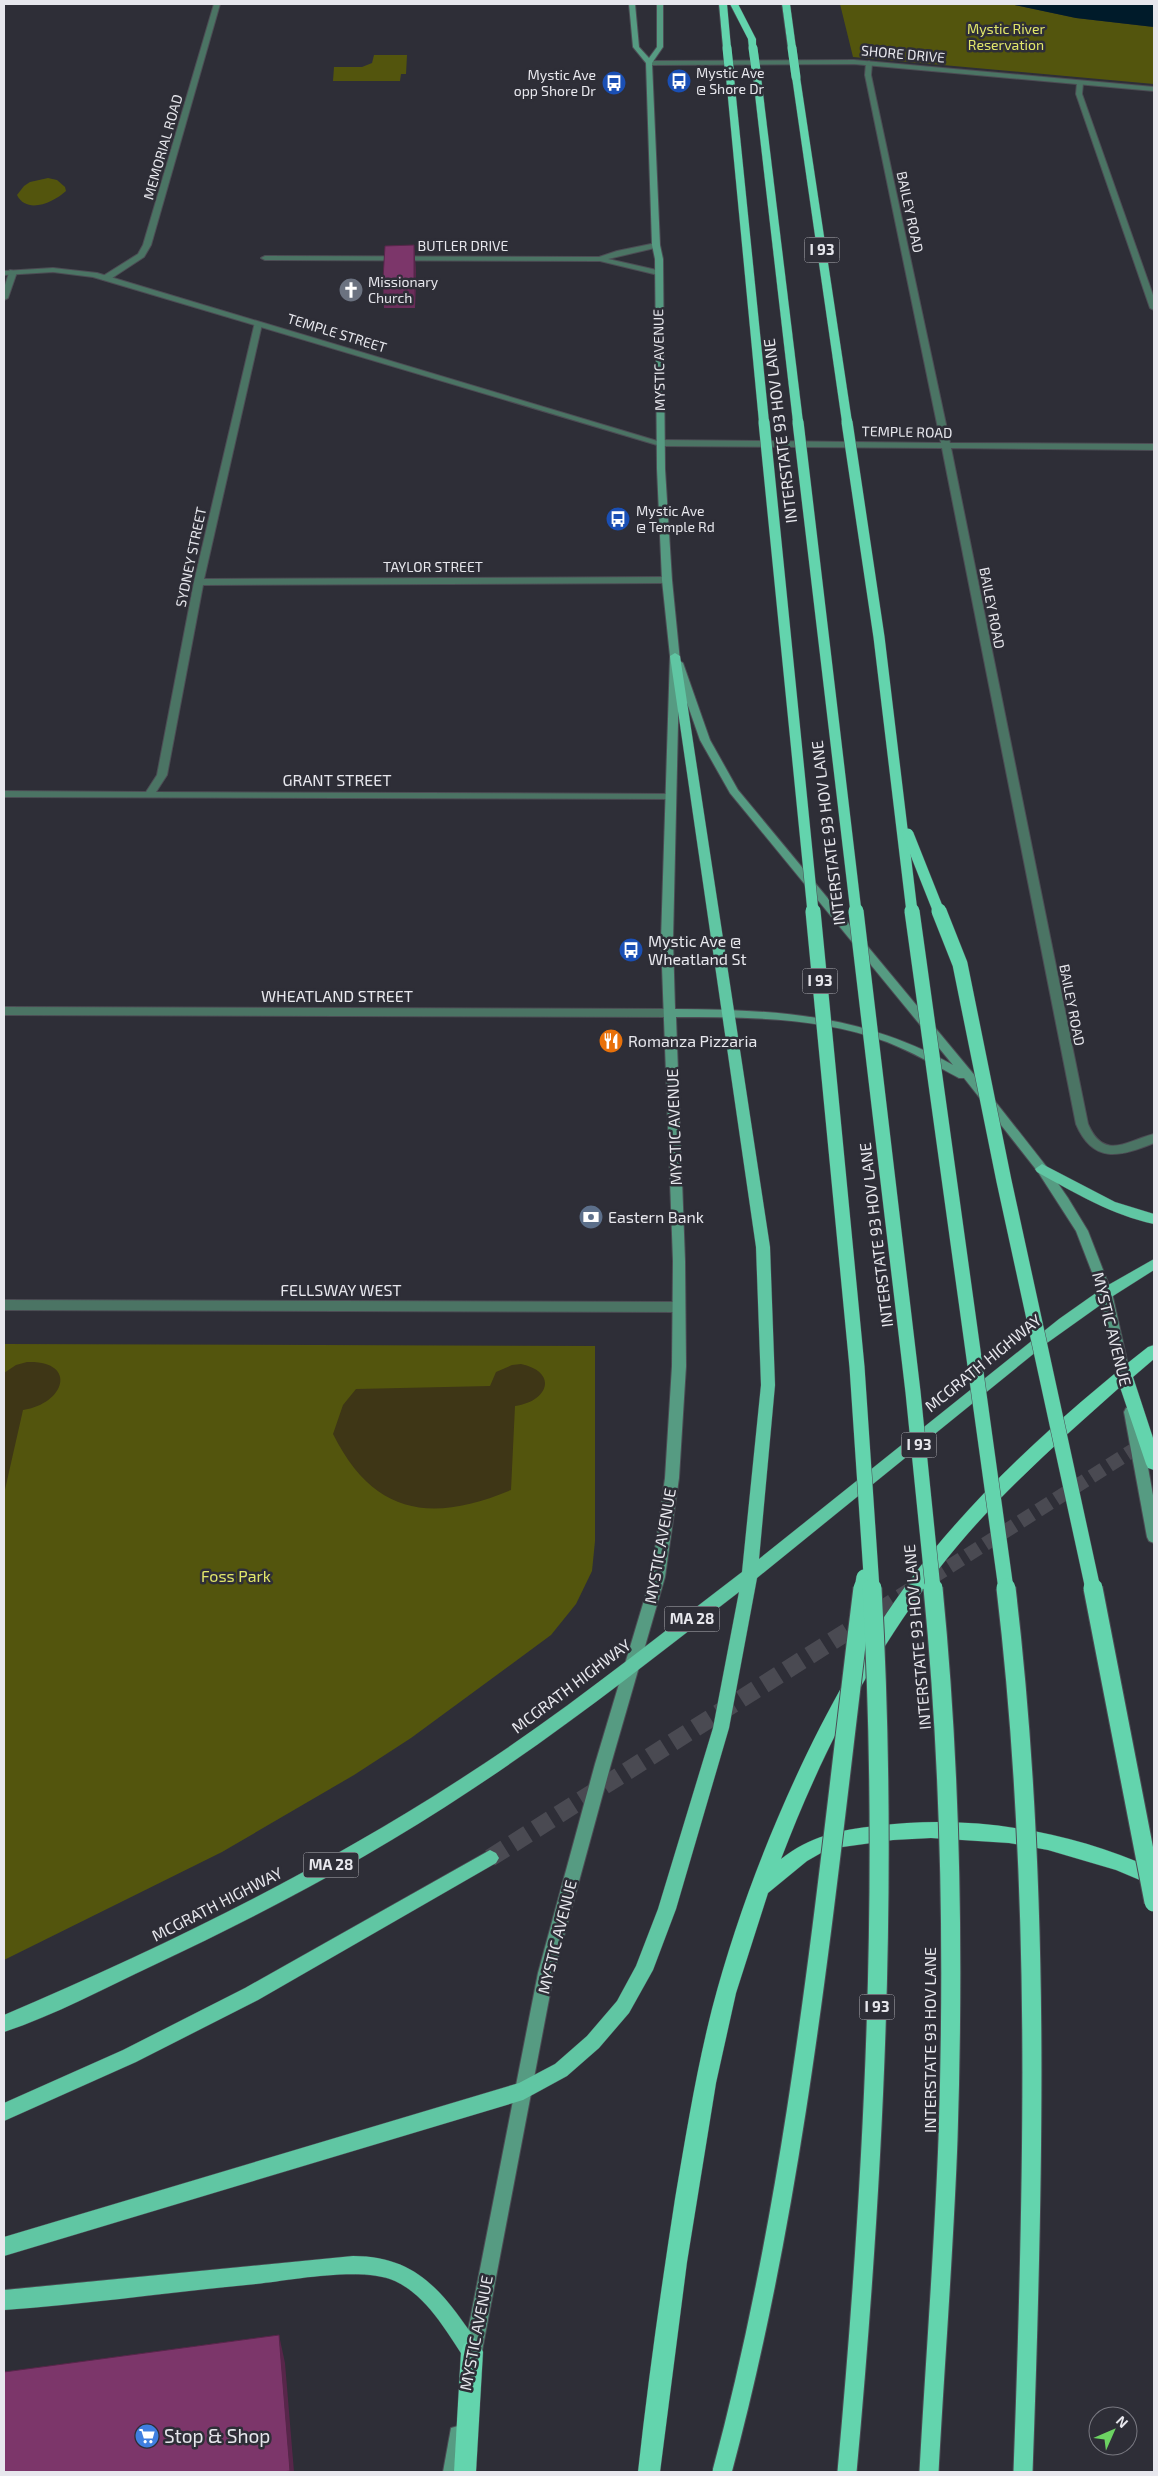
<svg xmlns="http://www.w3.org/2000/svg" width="1158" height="2476" font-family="'Exo 2',sans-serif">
  <rect width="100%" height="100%" fill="#2e2e37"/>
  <g fill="#53550d">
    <path d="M 840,4 L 1010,4 L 1076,18 L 1154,27 L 1154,84 L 853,57 Z"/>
    <path d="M 374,55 L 407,55 L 406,74 L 401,74 L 400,81 L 333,81 L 334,67 L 362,67 L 372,63 Z"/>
    <path d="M 48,178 L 57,180 L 65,187 L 66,191 C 54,202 27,215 17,195 L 24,186 L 30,182 Z"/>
    <path d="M 4,1344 L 595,1346 L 595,1541 L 592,1571 L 576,1604 L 551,1635 L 411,1738 L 354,1775 L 222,1852 L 4,1960 Z"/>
  </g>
  <g fill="#3e3616">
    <path d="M 27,1362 C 77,1360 67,1403 23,1410 L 4,1494 L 4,1373 L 16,1365 Z"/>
    <path d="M 521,1364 C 559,1372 548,1402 515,1406 L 511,1490 C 432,1523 374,1516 333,1434 L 343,1405 L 356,1389 L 490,1386 L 496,1372 L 512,1365 Z"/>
  </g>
  <path fill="#001b2a" d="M 1010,4 L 1154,4 L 1154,27 L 1076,18 Z"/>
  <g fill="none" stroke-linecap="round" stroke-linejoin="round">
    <path stroke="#4a4a52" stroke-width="14" stroke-dasharray="14 7" stroke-linecap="butt" d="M 914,1589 L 1154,1437"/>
    <path stroke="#4a4a52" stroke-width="18" stroke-dasharray="18 9" stroke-linecap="butt" d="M 490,1858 L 916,1588"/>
    <defs>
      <g id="minor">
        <path d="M 214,4 L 220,4 L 151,245 L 144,257 L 109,280 L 103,280 L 103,276 L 138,254 L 143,245 Z"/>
        <path d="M 869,61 L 872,63 L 871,75 L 950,443 L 1154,444 L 1154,450 L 951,448 L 1088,1124 C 1104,1161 1126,1141 1154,1134 L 1154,1143 C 1120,1157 1093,1164 1076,1124 L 942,448 L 660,446 L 656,443 L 660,440 L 941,443 L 865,75 L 866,63 Z"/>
        <path d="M 1080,81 L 1083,83 L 1082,94 L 1154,298 L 1154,310 L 1150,308 L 1076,94 L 1077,83 Z"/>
        <path d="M 656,243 L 659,243 L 659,247 L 608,259 L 661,271 L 662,273 L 658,275 L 600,261 L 265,260 L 261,258 L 265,256 L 599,257 L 617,251 Z"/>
        <path d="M 10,270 L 17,272 L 8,298 L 4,300 L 4,288 Z"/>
        <path d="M 255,322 L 262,324 L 204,579 L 667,577 L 672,580 L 667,583 L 203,585 L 167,775 L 156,792 L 671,794 L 676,797 L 675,799 L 4,797 L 4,791 L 146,792 L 157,775 L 194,582 Z"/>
        <path d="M 4,1007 L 670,1009 L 676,1013 L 670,1017 L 4,1015 Z"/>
      </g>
      <g id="tertiary">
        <path d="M 854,60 L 1154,87 L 1154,91 L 854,64 L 649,65 L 646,63 L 649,61 Z"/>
        <path d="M 53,268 L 97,273 L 664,443 L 657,445 L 93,277 L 53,272 L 4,275 L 4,271 Z"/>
        <path d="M 4,1300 L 679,1302 L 684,1304 L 685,1307 L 684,1310 L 679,1312 L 4,1310 Z"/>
      </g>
      <g id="secondary">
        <path d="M 629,4 L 635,4 L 639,47 L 649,58 L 657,47 L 657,4 L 663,4 L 663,47 L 652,63 L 660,245 L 663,259 L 665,469 L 672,580 L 680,661 L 683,663 L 710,740 L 738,790 L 976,1077 L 1046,1166 L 1068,1198 L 1088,1231 L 1112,1293 L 1132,1383 L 1130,1386 L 1120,1386 L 1118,1383 L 1100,1293 L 1076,1231 L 1038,1172 L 964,1078 L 959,1078 C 935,1065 912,1052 887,1042 C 820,1017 746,1017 676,1017 L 685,1261 L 686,1366 L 679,1478 L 665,1577 L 611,1764 L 554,1973 L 481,2356 L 478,2362 L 472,2365 L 466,2362 L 463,2356 L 538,1973 L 595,1764 L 651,1577 L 665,1478 L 672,1366 L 673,1261 L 661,940 L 670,656 L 662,580 L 657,469 L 655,259 L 652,245 L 646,63 L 633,47 ZM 679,680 L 700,740 L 730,793 L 953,1065 C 861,1014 778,1010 675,1009 L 673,940 Z"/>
        <path d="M 1131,1407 L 1136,1408 L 1138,1412 L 1154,1501 L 1154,1543 L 1149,1541 L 1147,1537 L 1124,1412 L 1126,1408 Z"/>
        <path d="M 458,2426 L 465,2428 L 467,2435 L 461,2472 L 443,2472 L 451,2428 Z"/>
      </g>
      <g id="trunk">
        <path d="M 675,653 L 680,656 L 770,1247 L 775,1385 L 759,1559 L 1059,1319 L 1103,1288 L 1154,1259 L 1154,1270 L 1113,1296 L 1047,1343 L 757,1578 L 729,1728 L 676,1909 L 653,1970 L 629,2013 L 599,2048 L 567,2076 L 523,2100 L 4,2256 L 4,2237 L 519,2083 L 555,2064 L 587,2036 L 617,2001 L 636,1966 L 658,1909 L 713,1728 L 739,1592 C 651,1660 564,1729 471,1790 C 370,1857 263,1914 154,1965 C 105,1988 55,2015 4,2032 L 4,2015 C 161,1948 315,1873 459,1780 C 558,1717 649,1643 742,1572 L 761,1385 L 756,1247 L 670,656 Z"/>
        <path d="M 1042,1164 L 1115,1202 L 1154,1214 L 1154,1224 C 1112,1215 1075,1193 1037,1172 L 1035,1169 Z"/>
        <path d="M 490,1850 L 496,1853 L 499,1858 L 496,1863 L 258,2000 L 136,2062 L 4,2121 L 4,2103 L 123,2050 L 245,1988 Z"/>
        <path d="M 353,2256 C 419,2256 445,2295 479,2345 L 482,2352 L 479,2359 L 472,2362 L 465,2359 C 446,2331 427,2296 395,2281 C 362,2266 292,2280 256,2284 C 172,2292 88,2304 4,2310 L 4,2290 Z"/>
      </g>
      <g id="motorway">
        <path d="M 719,4 L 727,4 L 731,48 L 727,50 L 723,48 Z"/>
        <path d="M 730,4 L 738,4 L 756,39 L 756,50 L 749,48 L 748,39 Z"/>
        <path d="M 782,4 L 790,4 L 796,48 L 792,50 L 788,48 Z"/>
        <path d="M 730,75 L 734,77 L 769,422 L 764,425 L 759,422 L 726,77 Z"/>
        <path d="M 757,75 L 761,77 L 803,422 L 798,425 L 793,422 L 753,77 Z"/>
        <path d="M 796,75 L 800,77 L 852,422 L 847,425 L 842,422 L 792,77 Z"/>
        <path d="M 1154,1345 L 1154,1359 L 1133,1377 L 1154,1441 L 1154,1470 L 1148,1468 L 1146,1464 L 1120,1387 C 1056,1444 990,1502 938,1570 C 871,1656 820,1757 781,1859 C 810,1836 840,1830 876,1826 C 970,1814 1068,1830 1154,1869 L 1154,1886 L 1116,1870 L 1048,1850 L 1009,1843 L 931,1838 L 893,1840 L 828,1849 L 807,1861 L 768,1893 L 736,1993 L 716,2083 L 687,2262 L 660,2472 L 638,2472 C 648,2381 661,2289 675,2199 C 686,2135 696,2072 712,2009 C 749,1867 822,1699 910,1580 C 974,1494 1064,1413 1148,1347 Z"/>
        <path d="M 472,2341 L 480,2344 L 483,2352 L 476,2472 L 454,2472 L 461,2352 L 464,2344 Z"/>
      </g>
    </defs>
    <use href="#minor" stroke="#4c4c54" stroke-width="2"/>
    <use href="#tertiary" stroke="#4c4c54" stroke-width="2"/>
    <use href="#secondary" stroke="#4c4c54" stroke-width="2"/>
    <use href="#trunk" stroke="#4c4c54" stroke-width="1"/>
    <use href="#motorway" stroke="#4c4c54" stroke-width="1"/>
    <use href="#minor" fill="#4b7464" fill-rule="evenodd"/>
    <use href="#tertiary" fill="#4b7464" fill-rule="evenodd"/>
    <use href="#secondary" fill="#569b82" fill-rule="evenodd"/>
    <use href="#trunk" fill="#60c6a3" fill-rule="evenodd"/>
    <use href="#motorway" fill="#63d4ad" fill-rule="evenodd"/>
    <defs>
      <g id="motorway-bridge-far3">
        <path d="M 727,48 L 730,77"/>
        <path d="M 753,48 L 757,77"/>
        <path d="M 792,48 L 796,77"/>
      </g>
      <g id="motorway-bridge-far2">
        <path d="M 764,422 L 813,912"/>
        <path d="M 798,422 L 856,912"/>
        <path d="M 847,422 L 879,637 L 912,912"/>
        <path d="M 908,834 L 939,912"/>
      </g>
      <g id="motorway-bridge-far1">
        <path d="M 813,911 L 857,1367 L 872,1589"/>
        <path d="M 856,911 L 913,1392 L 933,1589"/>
        <path d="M 912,911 L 1006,1589"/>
        <path d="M 939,911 L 960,964 L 1004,1181 L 1093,1589"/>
        <path d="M 862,1589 L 864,1577"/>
      </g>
      <g id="motorway-bridge">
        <path d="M 1006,1588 C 1041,1881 1034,2177 1023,2472"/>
        <path d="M 1093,1588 L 1154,1902"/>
        <path d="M 722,2472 C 800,2183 826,1884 863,1588"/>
        <path d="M 847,2472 C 874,2178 889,1883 872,1588"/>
        <path d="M 929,2472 C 935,2361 944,2250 948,2139 C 954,1956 951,1770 933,1588"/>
      </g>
    </defs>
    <use href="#motorway-bridge-far3" stroke="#4c4c54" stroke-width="9" stroke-linecap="butt"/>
    <use href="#motorway-bridge-far2" stroke="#4c4c54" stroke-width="12" stroke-linecap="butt"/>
    <use href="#motorway-bridge-far1" stroke="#4c4c54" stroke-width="16" stroke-linecap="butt"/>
    <use href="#motorway-bridge" stroke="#4c4c54" stroke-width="21" stroke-linecap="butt"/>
    <use href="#motorway-bridge-far3" stroke="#63d4ad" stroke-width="9"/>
    <use href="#motorway-bridge-far2" stroke="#63d4ad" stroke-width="11"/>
    <use href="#motorway-bridge-far1" stroke="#63d4ad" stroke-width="15"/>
    <use href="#motorway-bridge" stroke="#63d4ad" stroke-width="19"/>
  </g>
  <path fill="#6b2e5b" d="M 414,245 L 416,274 L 415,308 L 384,308 L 383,279 Z"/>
  <g fill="#57264a">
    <path d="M 414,245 L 416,274 L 415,308 L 414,279 Z"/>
    <path d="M 279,2335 L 285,2363 L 294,2472 L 290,2472 L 290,2471 Z"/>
  </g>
  <g fill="#7c366a" stroke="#57264a">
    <path d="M 414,245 L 414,279 L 383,279 L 385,246 Z"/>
    <path d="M 279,2335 L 290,2471 L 282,2472 L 4,2472 L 4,2372 Z"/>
  </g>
  <defs>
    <symbol id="bus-disc" viewBox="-11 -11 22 22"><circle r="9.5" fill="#1a4fb4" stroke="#2e2e37"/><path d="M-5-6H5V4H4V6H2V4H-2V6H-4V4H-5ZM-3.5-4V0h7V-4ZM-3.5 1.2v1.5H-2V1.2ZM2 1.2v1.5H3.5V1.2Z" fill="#fff"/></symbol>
    <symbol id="church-disc" viewBox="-11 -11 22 22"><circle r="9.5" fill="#6b7280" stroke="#2e2e37"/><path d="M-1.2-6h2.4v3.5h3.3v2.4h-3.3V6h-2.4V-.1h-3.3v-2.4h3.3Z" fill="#fff"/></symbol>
    <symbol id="restaurant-disc" viewBox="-11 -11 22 22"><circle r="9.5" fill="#e8710a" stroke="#2e2e37"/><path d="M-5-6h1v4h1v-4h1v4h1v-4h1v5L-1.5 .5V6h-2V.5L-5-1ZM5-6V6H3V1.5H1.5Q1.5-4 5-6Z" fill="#fff"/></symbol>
    <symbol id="bank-disc" viewBox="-11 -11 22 22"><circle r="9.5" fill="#5c6f8a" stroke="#2e2e37"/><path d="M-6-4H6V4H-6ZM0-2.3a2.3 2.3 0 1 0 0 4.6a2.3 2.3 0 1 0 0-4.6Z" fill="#fff"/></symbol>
    <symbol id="supermarket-disc" viewBox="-11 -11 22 22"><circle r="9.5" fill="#3f7fe0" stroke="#2e2e37"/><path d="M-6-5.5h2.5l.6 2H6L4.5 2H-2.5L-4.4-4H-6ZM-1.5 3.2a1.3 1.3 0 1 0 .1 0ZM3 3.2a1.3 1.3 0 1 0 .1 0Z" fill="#fff"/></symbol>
  </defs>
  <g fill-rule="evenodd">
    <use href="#bus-disc" x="665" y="67" width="28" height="28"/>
    <use href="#bus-disc" x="600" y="69" width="28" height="28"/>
    <use href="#church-disc" x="337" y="276" width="28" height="28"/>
    <use href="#bus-disc" x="604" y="505" width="28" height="28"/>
    <use href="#bus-disc" x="617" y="936" width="28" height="28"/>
    <use href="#restaurant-disc" x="597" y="1027" width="28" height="28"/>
    <use href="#bank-disc" x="577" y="1203" width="28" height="28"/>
    <use href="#supermarket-disc" x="133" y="2422" width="28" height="28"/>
  </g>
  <g text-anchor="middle" stroke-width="5" stroke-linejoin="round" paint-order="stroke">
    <g font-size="14" fill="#e2e76a" stroke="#2e2e37">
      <text x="1006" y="34">Mystic River<tspan x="1006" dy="16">Reservation</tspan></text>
    </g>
    <g font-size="14" fill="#e7e7ed" stroke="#2e2e37">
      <text transform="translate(903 54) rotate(5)" y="5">SHORE DRIVE</text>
      <text transform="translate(163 147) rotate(-74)" y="5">MEMORIAL ROAD</text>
      <text transform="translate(910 212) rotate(78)" y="5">BAILEY ROAD</text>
      <text x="463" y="251">BUTLER DRIVE</text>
      <text transform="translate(337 333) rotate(17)" y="5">TEMPLE STREET</text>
      <text transform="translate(659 360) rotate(-91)" y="5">MYSTIC AVENUE</text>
      <text transform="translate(907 432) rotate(1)" y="5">TEMPLE ROAD</text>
      <text transform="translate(191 557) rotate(-78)" y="5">SYDNEY STREET</text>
      <text x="433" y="572">TAYLOR STREET</text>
      <text transform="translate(992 608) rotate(79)" y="5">BAILEY ROAD</text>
      <text transform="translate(1072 1005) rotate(79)" y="5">BAILEY ROAD</text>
    </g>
    <g font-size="14" fill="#e7e7ed" stroke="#2e2e37" text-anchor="start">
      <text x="696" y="78">Mystic Ave<tspan x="696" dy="16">@ Shore Dr</tspan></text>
      <text x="596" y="80" text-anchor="end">Mystic Ave<tspan x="596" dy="16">opp Shore Dr</tspan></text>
      <text x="368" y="287">Missionary<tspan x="368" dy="16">Church</tspan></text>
      <text x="636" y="516">Mystic Ave<tspan x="636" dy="16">@ Temple Rd</tspan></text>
    </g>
    <g fill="#2e2e37" stroke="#b0b0b6" stroke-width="1">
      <rect x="804.5" y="237.5" width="35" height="25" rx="4"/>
      <rect x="802.5" y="968.5" width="35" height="25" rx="4"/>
      <rect x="901.5" y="1432.5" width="35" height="25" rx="4"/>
      <rect x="664.5" y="1606.5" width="55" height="25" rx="4"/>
      <rect x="303.5" y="1852.5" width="55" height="25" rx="4"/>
      <rect x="859.5" y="1994.5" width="35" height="25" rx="4"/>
    </g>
    <g font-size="15" font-weight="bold" fill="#e7e7ed">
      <text x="822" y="255">I 93</text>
      <text x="820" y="986">I 93</text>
      <text x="919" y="1450">I 93</text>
      <text x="692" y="1624">MA 28</text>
      <text x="331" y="1870">MA 28</text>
      <text x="877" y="2012">I 93</text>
    </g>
    <g font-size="16" fill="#e7e7ed" stroke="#2e2e37">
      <text transform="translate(780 431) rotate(-97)" y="6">INTERSTATE 93 HOV LANE</text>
      <text x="337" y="786">GRANT STREET</text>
      <text transform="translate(828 833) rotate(-97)" y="6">INTERSTATE 93 HOV LANE</text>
      <text x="337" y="1002">WHEATLAND STREET</text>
      <text transform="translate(674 1127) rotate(-92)" y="6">MYSTIC AVENUE</text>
      <text transform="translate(876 1235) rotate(-97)" y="6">INTERSTATE 93 HOV LANE</text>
      <text x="341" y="1296">FELLSWAY WEST</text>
      <text transform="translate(1112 1329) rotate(76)" y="6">MYSTIC AVENUE</text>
      <text transform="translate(983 1363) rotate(-39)" y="6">MCGRATH HIGHWAY</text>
      <text transform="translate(660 1546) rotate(-80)" y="6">MYSTIC AVENUE</text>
      <text transform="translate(917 1637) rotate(-95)" y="6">INTERSTATE 93 HOV LANE</text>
      <text transform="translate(571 1686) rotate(-37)" y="6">MCGRATH HIGHWAY</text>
      <text transform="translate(217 1904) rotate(-27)" y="6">MCGRATH HIGHWAY</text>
      <text transform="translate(557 1937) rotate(-76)" y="6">MYSTIC AVENUE</text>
      <text transform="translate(930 2040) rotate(-90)" y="6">INTERSTATE 93 HOV LANE</text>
      <text transform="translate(476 2333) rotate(-79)" y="6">MYSTIC AVENUE</text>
    </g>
    <g font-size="16" fill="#e7e7ed" stroke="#2e2e37" text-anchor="start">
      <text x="648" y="947">Mystic Ave @<tspan x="648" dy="18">Wheatland St</tspan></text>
      <text x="628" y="1047">Romanza Pizzaria</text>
      <text x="608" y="1223">Eastern Bank</text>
    </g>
    <g font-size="16" fill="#e2e76a" stroke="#2e2e37">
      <text x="236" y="1582">Foss Park</text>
    </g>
    <g font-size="19" fill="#e7e7ed" stroke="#2e2e37" text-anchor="start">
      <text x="164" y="2443">Stop &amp; Shop</text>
    </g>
  </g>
  <rect width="1158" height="2476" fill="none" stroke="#e7e7ed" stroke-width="10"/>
  <g transform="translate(1113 2431) rotate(45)"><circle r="24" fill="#2e2e37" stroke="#787880"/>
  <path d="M0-4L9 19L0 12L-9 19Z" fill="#6cd362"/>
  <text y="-8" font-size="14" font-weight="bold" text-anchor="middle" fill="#e7e7ed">N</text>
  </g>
</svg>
